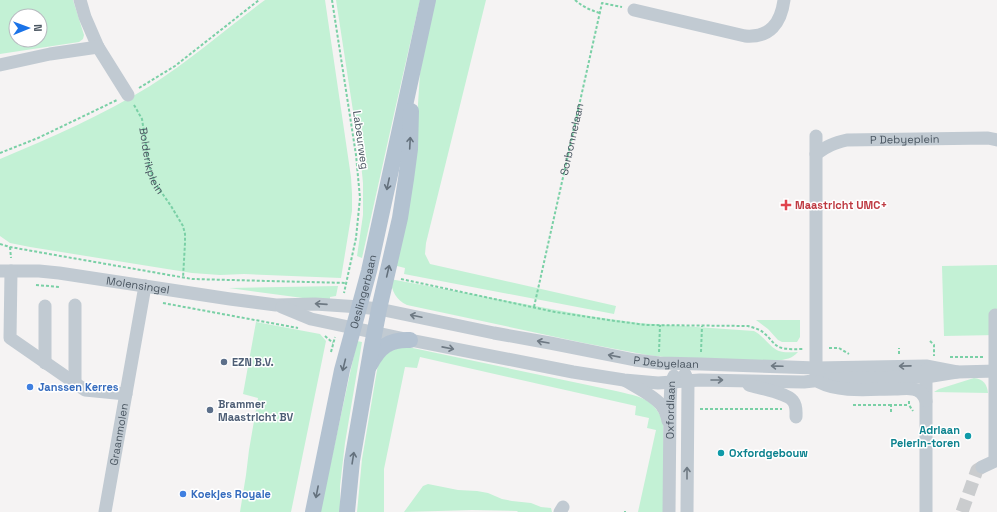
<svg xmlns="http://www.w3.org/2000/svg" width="997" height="512" font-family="'Space Grotesk',sans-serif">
  <rect width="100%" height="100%" fill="#f5f3f3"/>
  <g fill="#c3f1d5" fill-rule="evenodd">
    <path d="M 0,0 L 73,0 L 84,35 L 83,39 L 79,42 L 0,54 ZM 16,16 L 40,16 L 40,40 L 16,40 Z"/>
    <path d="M 265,0 L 325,0 L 351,177 L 352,194 L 352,211 L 341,278 L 244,274 L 220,275 L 192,273 L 30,247 L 10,243 L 0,236 L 0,159 C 52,137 103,115 150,86 C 191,60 227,28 265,0 Z"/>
    <path d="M 336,0 L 420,0 L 394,114 L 362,258 L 357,256 L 363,215 L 363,183 L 361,163 Z"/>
    <path d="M 434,0 L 486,0 L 426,243 L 425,254 L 430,264 L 616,306 L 614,314 L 404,274 L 405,268 L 393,265 L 415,150 L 420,73 L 424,49 Z"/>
    <path d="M 997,265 L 997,335 L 944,336 L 942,266 Z"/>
    <path d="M 390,279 L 589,316 L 639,323 L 754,331 C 763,335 770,348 779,351 C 784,353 792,352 798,352 C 792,359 786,359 777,361 L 672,358 L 647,355 L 584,343 L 407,305 C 396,300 392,291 390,279 Z"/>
    <path d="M 338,286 L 336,296 L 330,297 L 330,300 L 303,298 L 229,288 Z"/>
    <path d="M 756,320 L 800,320 L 800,337 L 797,342 L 782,342 L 778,340 L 768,329 Z"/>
    <path d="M 256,322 L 320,334 L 326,341 L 291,512 L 240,512 L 246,475 L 249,450 L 258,398 L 243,394 Z"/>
    <path d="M 357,341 L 362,342 L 345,443 L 340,486 L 340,512 L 320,512 Z"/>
    <path d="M 408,347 L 616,391 C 640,397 652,397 663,421 L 666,512 L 638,512 L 656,430 L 647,428 L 649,418 L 635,415 L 636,406 L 420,357 L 417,368 L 405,367 L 384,469 L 384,512 L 357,512 L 362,459 L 377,370 C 382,354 392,348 408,347 Z"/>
    <path d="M 974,378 C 983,379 987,384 988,393 L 934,392 L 939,389 Z"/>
    <path d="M 428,484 L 458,490 L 477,491 L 488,493 L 502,499 L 512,501 L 531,503 L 541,507 L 551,508 L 552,512 L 518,512 L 517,511 L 472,510 L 404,512 L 423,486 Z"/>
  </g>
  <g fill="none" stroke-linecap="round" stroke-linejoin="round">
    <path stroke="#caccce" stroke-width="13" stroke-dasharray="13 6" stroke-linecap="butt" d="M 962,512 L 977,470 L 982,467"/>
    <g stroke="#7ad0a6" stroke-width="2" stroke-dasharray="3 2" stroke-linecap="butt">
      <path d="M 332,0 L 356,155 L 360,198 L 356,238 L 344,293"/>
      <path d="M 575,0 C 583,7 590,10 600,13"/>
      <path d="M 139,88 L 175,66 L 259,0"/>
      <path id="s1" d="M 134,105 L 142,119 L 149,165 L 155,183 L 171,206 L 183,226 L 185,234 L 185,243 L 183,278"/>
      <path d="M 0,153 L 38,138 L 117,100"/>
      <path d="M 0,244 L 10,247 L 38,252 L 192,279 L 347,283"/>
      <path d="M 10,247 L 11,258"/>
      <path d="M 401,279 L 555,312 L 608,320 L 646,325 L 748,326 C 754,328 760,329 765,334 C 770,338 773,344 779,347 C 786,350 797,349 804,349"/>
      <path d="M 36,285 L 60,287"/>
      <path d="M 163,303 L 298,328"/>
      <path id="s2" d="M 534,307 L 602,3 L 622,7"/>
      <path d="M 325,336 L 333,343"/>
      <path d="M 930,341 L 934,345 L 934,356"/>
      <path d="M 829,348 L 839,348 L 849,354"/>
      <path d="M 331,352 L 335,337"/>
      <path d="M 659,352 L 660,325"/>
      <path d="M 701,352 L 702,326"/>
      <path d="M 899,354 L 899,348"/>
      <path d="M 950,357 L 983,357"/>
      <path d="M 909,401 L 909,405 L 913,411"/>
      <path d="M 853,405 L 891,405"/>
      <path d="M 700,409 L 782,409"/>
      <path d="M 891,412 L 891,405 L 909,405"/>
      <path d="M 625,512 L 625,511"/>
    </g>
    <g stroke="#c1cad2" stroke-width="13">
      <path d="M 80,0 L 85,17 L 98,47 L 128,95"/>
      <path d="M 634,10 L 745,36 C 770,38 781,23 784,0"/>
      <path d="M 0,65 L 50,54 L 98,47"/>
      <path id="s3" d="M 816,154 C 827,146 834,143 847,140 L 988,138 L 997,140"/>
      <path id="s4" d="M 0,271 L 39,271 L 59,273 L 230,299 L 276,305 L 315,304 L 360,307 L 379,309 L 494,333 L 550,343 L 635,360 L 659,363 L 701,364 L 816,368 L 926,366 L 957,372"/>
      <path d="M 11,271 L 10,338 L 85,390 L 126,394"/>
      <path d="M 45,306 L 45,363"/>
      <path d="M 282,307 L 311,319 L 410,340 L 573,372 L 624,380 L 658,383 L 700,380 L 804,382 L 831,379 L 855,378 L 926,377 L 957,372 L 997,371"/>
      <path d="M 926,370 L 926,512"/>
      <path d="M 685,374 L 688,381 L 687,512"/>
      <path d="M 816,377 L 816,136"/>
      <path d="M 626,381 C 636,387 656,397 662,406 C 665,410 667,415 668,421"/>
      <path d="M 819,382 C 840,393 871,389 895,389 C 901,389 907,388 913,389 C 920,390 924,395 926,401"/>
      <path d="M 75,383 L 75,305"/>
      <path d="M 749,385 C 759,388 787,393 793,401 C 797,406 796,412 796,417"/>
      <path d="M 982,467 L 995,461 L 995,315"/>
      <path id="s5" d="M 105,512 L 145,286"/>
      <path d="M 560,512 L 563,507"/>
      <path id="s6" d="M 669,512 L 670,404 L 671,383 L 674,376"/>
    </g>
    <g stroke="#b3c2d1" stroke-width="16">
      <path d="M 370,365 C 379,347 390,339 410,340"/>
      <path id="s7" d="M 313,512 L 342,370 L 369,271 L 428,0"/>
      <path d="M 347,512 L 352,461 L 371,351 L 379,309 L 400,218 L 406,179 L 410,149 L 411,111"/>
    </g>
  </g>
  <defs><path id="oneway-shaft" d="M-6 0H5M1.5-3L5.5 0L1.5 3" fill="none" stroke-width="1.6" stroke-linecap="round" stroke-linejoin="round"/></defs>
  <g stroke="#64717d">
    <use href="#oneway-shaft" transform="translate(410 143) rotate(-87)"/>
    <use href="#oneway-shaft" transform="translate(388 184) rotate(102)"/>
    <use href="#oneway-shaft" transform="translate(388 271) rotate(-77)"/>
    <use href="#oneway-shaft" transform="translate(344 365) rotate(104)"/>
    <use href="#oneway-shaft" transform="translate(353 458) rotate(-81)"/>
    <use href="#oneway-shaft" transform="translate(317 492) rotate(101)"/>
  </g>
  <g stroke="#6e7983">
    <use href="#oneway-shaft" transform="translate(321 304) rotate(-176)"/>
    <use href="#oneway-shaft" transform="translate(416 316) rotate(-168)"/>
    <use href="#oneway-shaft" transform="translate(543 342) rotate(-170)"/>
    <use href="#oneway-shaft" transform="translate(448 348) rotate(11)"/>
    <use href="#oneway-shaft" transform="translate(614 356) rotate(-169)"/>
    <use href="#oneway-shaft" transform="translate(777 366) rotate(-178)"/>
    <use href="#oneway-shaft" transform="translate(905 366) rotate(179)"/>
    <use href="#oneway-shaft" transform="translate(717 380)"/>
    <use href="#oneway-shaft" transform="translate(687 473) rotate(-90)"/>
  </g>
  <path fill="#e0444e" stroke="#fff" stroke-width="1.5" d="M784 199h4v4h4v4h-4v4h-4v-4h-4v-4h4z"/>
  <g fill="#5c6f8a" stroke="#fff" stroke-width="1.5">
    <circle cx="224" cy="362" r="4"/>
    <circle cx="210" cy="410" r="4"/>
  </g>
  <g fill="#3f7fe0" stroke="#fff" stroke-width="1.5">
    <circle cx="30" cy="387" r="4"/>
    <circle cx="183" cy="494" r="4"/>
  </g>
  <g fill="#0f9aa8" stroke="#fff" stroke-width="1.5">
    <circle cx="968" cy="436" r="4"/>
    <circle cx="721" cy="453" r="4"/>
  </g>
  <g text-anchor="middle" stroke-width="3" stroke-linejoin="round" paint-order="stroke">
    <g font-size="11" fill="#4a5661" stroke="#fff">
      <text dy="4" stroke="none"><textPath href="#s2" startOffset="172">Sorbonnelaan</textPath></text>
      <text dy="4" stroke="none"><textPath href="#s3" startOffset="92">P Debyeplein</textPath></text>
      <text transform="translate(361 140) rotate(82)" y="4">Labeurweg</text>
      <text dy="4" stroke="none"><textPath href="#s1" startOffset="59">Bolderikplein</textPath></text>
      <text dy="4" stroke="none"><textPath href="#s4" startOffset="139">Molensingel</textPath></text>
      <text dy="4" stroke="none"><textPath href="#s7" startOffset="226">Oeslingerbaan</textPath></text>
      <text dy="4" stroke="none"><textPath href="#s4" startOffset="674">P Debyelaan</textPath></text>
      <text dy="4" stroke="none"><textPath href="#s6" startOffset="102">Oxfordlaan</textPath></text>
      <text dy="4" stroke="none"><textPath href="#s5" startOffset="79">Graanmolen</textPath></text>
    </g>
    <g font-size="11" font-weight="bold" fill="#be3a42" stroke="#fff" text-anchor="start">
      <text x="795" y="209">Maastricht UMC+</text>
    </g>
    <g font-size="11" font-weight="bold" fill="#4e5e75" stroke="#fff" text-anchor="start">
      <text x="232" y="366">EZN B.V.</text>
      <text x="218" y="408">Brammer<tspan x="218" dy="13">Maastricht BV</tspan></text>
    </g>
    <g font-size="11" font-weight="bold" fill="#366cbe" stroke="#fff" text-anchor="start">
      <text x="38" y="391">Janssen Kerres</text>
      <text x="191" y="498">Koekjes Royale</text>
    </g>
    <g font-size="11" font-weight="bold" fill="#0d838f" stroke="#fff" text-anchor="end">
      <text x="960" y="434">Adriaan<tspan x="960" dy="13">Pelerin-toren</tspan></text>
      <text x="729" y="457" text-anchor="start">Oxfordgebouw</text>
    </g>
  </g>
  <g transform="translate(28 28) rotate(89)"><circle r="19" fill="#ffffff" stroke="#b7bbc0"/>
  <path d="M0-3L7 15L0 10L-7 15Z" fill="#1a73e8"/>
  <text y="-6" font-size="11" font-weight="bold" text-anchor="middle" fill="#4a5661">N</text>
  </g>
</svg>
